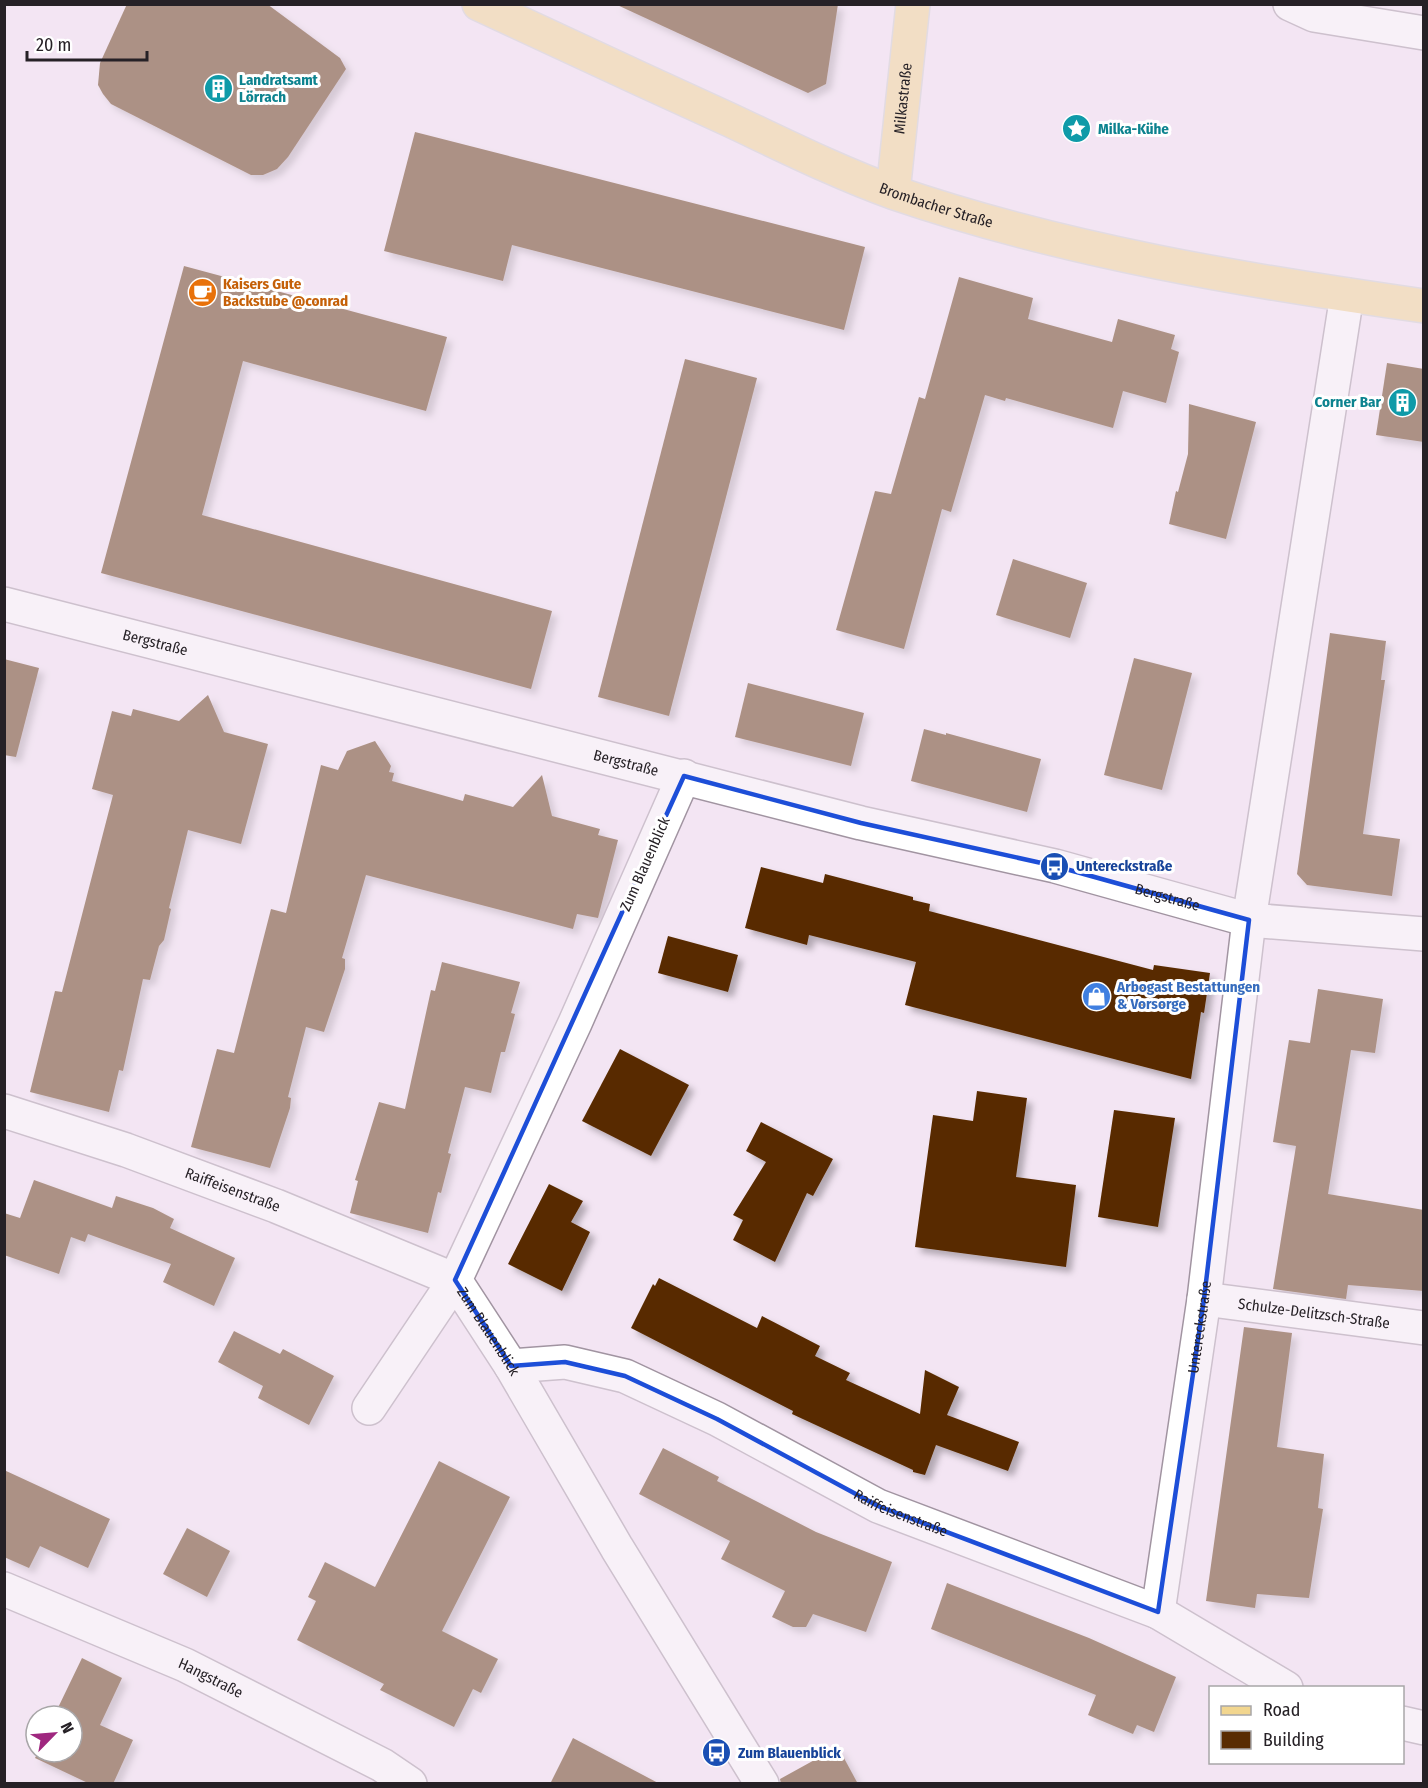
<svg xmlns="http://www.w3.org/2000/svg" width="1428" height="1788" font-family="'Fira Sans Condensed',sans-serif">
  <defs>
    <filter id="shadow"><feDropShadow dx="5.5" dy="5.5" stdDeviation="3" flood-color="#0004"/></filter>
  </defs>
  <rect width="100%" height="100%" fill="#f3e5f3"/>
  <g fill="#592c02" filter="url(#shadow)">
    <path d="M 127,4 L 267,4 L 340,58 L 346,69 L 288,157 L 277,169 L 263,175 L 251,175 L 111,104 L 103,94 L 98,85 L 100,63 Z"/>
    <path d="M 615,4 L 838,4 L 826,84 L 808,93 Z"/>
    <path d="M 415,132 L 865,247 L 844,330 L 512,245 L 503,281 L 384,251 Z"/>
    <path d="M 184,266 L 447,337 L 426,411 L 243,361 L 202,515 L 552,611 L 531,689 L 101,573 Z"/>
    <path d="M 959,277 L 1033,298 L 1028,319 L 1112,342 L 1118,319 L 1175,335 L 1171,349 L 1179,352 L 1166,403 L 1123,391 L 1113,428 L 1006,398 L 1005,401 L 985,395 L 951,512 L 942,509 L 904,649 L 836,630 L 875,491 L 891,494 L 919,397 L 925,399 Z"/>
    <path d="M 685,359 L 757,378 L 669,716 L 598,697 Z"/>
    <path d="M 1387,363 L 1424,369 L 1424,442 L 1376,435 Z"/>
    <path d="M 1189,404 L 1256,422 L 1226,539 L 1169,524 L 1176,491 L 1178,492 L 1188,454 Z"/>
    <path d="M 1013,559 L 1087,583 L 1070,638 L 996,615 Z"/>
    <path d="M 1330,633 L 1386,641 L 1381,680 L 1385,680 L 1363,834 L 1400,839 L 1392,896 L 1307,885 L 1297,874 Z"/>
    <path d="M 1134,658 L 1192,673 L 1162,790 L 1104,775 Z"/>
    <path d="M 4,659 L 39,668 L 16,757 L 4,755 Z"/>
    <path d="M 748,683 L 864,713 L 851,766 L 735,737 Z"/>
    <path d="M 208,695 L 224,732 L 268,744 L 241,844 L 188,830 L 169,908 L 171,909 L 164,940 L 159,946 L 150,980 L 143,979 L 123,1071 L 119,1070 L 109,1112 L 30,1092 L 55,991 L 62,992 L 113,795 L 92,789 L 112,711 L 131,716 L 133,709 L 179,721 Z"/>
    <path d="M 924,729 L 946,735 L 946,733 L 1041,759 L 1027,812 L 911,781 Z"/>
    <path d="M 375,741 L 391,766 L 389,772 L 394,773 L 392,781 L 463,801 L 465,794 L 513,807 L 542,775 L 552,816 L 600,829 L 598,835 L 618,840 L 598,918 L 577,914 L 573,929 L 366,875 L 342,958 L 345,959 L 345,969 L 324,1032 L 306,1027 L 288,1097 L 291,1098 L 290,1108 L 270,1168 L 191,1147 L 217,1049 L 234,1053 L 271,909 L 286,913 L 321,765 L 338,770 L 347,751 Z"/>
    <path d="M 761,867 L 823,883 L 825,874 L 913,897 L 913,900 L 930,904 L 929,911 L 1153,970 L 1154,965 L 1210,973 L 1204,1013 L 1201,1012 L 1191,1079 L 905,1005 L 916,962 L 809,935 L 807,945 L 745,928 Z"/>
    <path d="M 668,936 L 738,955 L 728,992 L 658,973 Z"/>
    <path d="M 442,962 L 520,982 L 511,1013 L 515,1014 L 513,1022 L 505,1052 L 501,1052 L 491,1093 L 465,1087 L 448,1153 L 451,1154 L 441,1193 L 438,1192 L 428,1233 L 350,1213 L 358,1181 L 355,1180 L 379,1102 L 405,1109 L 431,990 L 435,991 Z"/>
    <path d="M 1318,989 L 1383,999 L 1375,1053 L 1351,1050 L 1328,1194 L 1424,1210 L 1424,1291 L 1348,1285 L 1346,1299 L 1273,1289 L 1296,1146 L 1273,1142 L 1289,1040 L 1310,1043 Z"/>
    <path d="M 620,1049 L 689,1085 L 651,1156 L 582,1121 Z"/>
    <path d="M 977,1091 L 1027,1098 L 1016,1177 L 1076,1185 L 1066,1267 L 915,1247 L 933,1115 L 973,1121 Z"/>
    <path d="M 1114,1110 L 1175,1118 L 1158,1227 L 1098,1217 Z"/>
    <path d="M 761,1122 L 833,1159 L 813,1196 L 807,1193 L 775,1262 L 733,1240 L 743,1220 L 733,1215 L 766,1162 L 746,1151 Z"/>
    <path d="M 34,1180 L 112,1208 L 116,1196 L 153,1208 L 174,1219 L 170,1228 L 235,1258 L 214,1306 L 163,1282 L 171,1264 L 88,1234 L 85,1242 L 71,1237 L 59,1274 L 4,1255 L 4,1213 L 20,1218 Z"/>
    <path d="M 549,1184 L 583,1201 L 571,1222 L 590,1232 L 562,1291 L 508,1264 Z"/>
    <path d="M 659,1278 L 757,1328 L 762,1316 L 820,1346 L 815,1356 L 850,1373 L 846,1380 L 920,1414 L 925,1370 L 959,1387 L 947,1415 L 1019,1442 L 1008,1471 L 936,1445 L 925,1475 L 913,1472 L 913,1470 L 792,1414 L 793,1411 L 631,1328 L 653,1284 L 655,1286 Z"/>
    <path d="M 1244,1327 L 1292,1333 L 1277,1447 L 1324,1454 L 1318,1508 L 1323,1509 L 1309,1598 L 1257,1594 L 1255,1608 L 1206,1601 Z"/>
    <path d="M 234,1331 L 280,1354 L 283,1349 L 334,1376 L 309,1425 L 258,1398 L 263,1386 L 218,1362 Z"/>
    <path d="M 663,1448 L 719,1477 L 717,1481 L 816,1532 L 892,1562 L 866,1632 L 813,1614 L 806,1627 L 793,1627 L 772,1617 L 785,1591 L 721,1559 L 730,1541 L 639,1494 Z"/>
    <path d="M 439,1461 L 510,1497 L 442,1631 L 498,1659 L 481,1693 L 473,1689 L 454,1727 L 380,1690 L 384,1684 L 297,1640 L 316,1601 L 308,1597 L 325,1562 L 375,1587 Z"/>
    <path d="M 4,1470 L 110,1519 L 88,1568 L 40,1546 L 29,1568 L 4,1557 Z"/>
    <path d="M 187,1528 L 230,1551 L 207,1597 L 163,1574 Z"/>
    <path d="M 947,1583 L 1089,1638 L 1176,1677 L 1154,1732 L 1137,1725 L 1133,1734 L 1088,1715 L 1096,1695 L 931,1629 Z"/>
    <path d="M 82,1658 L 122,1678 L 100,1725 L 133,1740 L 113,1784 L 90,1784 L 35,1758 L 38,1752 L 72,1752 L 72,1716 L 54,1716 Z"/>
    <path d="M 573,1738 L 660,1784 L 550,1784 Z"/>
    <path d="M 838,1747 L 858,1784 L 781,1784 L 780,1779 Z"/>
  </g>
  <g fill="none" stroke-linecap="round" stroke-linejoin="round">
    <defs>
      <g id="minor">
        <path d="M 1290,4 L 1314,15 L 1424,33"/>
        <path id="s1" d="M 4,604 L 861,823 L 1055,866 L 1249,920 L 1424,934"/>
        <path id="s2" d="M 684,776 L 575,1023 L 455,1280 L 511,1366 L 617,1548 L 762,1784"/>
        <path id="s3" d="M 4,1111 L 126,1150 L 276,1206 L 455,1280 L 369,1408"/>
        <path id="s4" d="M 1204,1299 L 1424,1328"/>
        <path id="s5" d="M 511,1366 L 565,1362 L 625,1376 L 717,1419 L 878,1506 L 1158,1612 L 1286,1688"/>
        <path id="s6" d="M 4,1589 L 185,1665 L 382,1765 L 410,1784"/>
        <path id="s7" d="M 1158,1612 L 1204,1299 L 1249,920 L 1347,295"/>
        <path d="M 1402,1723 L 1424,1728"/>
      </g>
      <g id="major">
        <path id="s8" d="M 479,4 C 563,43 646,82 730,120 C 783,145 839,173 895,193 C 1065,251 1246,281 1424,306"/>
        <path id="s9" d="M 893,192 L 913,4"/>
      </g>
    </defs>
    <use href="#minor" stroke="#a194a1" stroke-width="36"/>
    <use href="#major" stroke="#cfcecf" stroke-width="36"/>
    <use href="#minor" stroke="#fff" stroke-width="33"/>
    <use href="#major" stroke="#f2d68f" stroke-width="33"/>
  </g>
  <path d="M0 0H1428V1788H0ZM 684,776 L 861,823 L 1055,866 L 1249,920 L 1204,1299 L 1158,1612 L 878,1506 L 717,1419 L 625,1376 L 565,1362 L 511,1366 L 455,1280 Z" fill="#f3e5f3" fill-opacity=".55" fill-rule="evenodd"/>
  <path fill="none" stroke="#1d4ed8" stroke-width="4.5" stroke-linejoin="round" d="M 684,776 L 861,823 L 1055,866 L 1249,920 L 1204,1299 L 1158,1612 L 878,1506 L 717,1419 L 625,1376 L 565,1362 L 511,1366 L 455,1280 Z"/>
  <defs>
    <symbol id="building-disc" viewBox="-11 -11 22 22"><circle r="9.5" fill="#0f9aa8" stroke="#fff"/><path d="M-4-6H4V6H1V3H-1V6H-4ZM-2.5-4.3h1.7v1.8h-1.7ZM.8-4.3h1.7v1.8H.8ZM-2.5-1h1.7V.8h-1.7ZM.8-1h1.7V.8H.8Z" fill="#fff"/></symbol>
    <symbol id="sight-disc" viewBox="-11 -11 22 22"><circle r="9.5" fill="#0f9aa8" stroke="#fff"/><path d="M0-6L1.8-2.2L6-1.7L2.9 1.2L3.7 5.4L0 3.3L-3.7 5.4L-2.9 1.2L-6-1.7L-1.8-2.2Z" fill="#fff"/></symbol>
    <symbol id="cafe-disc" viewBox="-11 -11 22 22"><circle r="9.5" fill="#e8710a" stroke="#fff"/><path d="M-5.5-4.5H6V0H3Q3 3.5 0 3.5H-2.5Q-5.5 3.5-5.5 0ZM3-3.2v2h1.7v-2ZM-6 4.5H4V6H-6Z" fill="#fff"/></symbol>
    <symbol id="bus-disc" viewBox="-11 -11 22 22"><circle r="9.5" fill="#1a4fb4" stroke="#fff"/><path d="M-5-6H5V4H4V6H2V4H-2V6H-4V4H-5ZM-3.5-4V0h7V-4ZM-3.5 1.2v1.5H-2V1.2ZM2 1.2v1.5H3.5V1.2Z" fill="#fff"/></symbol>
    <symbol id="shop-disc" viewBox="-11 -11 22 22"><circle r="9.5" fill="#3f7fe0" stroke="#fff"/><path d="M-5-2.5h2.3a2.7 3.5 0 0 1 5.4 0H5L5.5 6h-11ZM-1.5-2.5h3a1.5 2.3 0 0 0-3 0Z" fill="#fff"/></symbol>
  </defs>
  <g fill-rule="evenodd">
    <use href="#building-disc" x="202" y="72" width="33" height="33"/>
    <use href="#sight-disc" x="1060" y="112" width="33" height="33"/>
    <use href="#cafe-disc" x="186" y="276" width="33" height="33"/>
    <use href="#building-disc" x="1386" y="386" width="33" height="33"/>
    <use href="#bus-disc" x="1038" y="850" width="33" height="33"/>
    <use href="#shop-disc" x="1080" y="980" width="33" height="33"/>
    <use href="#bus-disc" x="700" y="1736" width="33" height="33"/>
  </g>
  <g text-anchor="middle" stroke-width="6" stroke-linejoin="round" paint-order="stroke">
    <g font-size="15" font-weight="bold" fill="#0d838f" stroke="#fff" text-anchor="start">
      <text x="239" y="85">Landratsamt<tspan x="239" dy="17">Lörrach</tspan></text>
      <text x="1098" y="134">Milka-Kühe</text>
      <text x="1381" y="407" text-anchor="end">Corner Bar</text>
    </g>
    <g font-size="15" fill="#262126" stroke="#fff">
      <text dy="5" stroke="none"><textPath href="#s9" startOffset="94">Milkastraße</textPath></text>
      <text dy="5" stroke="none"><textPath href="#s8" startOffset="500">Brombacher Straße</textPath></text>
      <text dy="5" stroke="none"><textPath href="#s1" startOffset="156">Bergstraße</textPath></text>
      <text dy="5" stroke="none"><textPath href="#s1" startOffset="642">Bergstraße</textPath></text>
      <text transform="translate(645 864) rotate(-66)" y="5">Zum Blauenblick</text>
      <text dy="5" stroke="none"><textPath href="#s1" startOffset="1200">Bergstraße</textPath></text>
      <text dy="5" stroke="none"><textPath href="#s3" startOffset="242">Raiffeisenstraße</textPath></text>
      <text dy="5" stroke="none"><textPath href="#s4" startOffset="111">Schulze-Delitzsch-Straße</textPath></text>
      <text dy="5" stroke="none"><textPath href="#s7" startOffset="288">Untereckstraße</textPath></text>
      <text dy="5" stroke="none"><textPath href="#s2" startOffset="615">Zum Blauenblick</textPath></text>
      <text dy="5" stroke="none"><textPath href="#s5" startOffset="424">Raiffeisenstraße</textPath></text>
      <text dy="5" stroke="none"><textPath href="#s6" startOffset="225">Hangstraße</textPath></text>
    </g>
    <g font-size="15" font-weight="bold" fill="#c56008" stroke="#fff" text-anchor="start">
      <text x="223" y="289">Kaisers Gute<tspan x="223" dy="17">Backstube @conrad</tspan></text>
    </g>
    <g font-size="15" font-weight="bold" fill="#164399" stroke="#fff" text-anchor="start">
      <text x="1076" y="871">Untereckstraße</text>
      <text x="738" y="1758">Zum Blauenblick</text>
    </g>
    <g font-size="15" font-weight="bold" fill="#366cbe" stroke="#fff" text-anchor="start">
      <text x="1117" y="992">Arbogast Bestattungen<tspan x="1117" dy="17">&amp; Vorsorge</tspan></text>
    </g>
  </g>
  <rect width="1428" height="1788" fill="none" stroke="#262126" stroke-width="12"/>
  <rect x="1209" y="1686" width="195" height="78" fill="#ffffff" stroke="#a8a6a8" stroke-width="1.5"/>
  <rect x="1221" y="1706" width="30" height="9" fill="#f2d68f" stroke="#a8a6a8" stroke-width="1.5"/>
  <text x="1263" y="1716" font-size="18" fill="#262126">Road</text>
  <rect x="1221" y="1731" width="30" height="18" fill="#592c02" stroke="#a8a6a8" stroke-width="1.5"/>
  <text x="1263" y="1746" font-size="18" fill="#262126">Building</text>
  <g transform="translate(54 1734) rotate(65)"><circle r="28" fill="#ffffff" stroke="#a8a6a8" stroke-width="1.5"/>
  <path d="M0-4.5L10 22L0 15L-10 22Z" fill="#9f277f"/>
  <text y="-9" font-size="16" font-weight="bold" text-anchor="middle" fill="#262126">N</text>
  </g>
  <path d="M27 51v9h120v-9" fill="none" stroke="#262126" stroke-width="3"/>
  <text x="36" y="51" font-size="18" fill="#262126" stroke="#ffffff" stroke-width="4.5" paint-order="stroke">20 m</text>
</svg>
